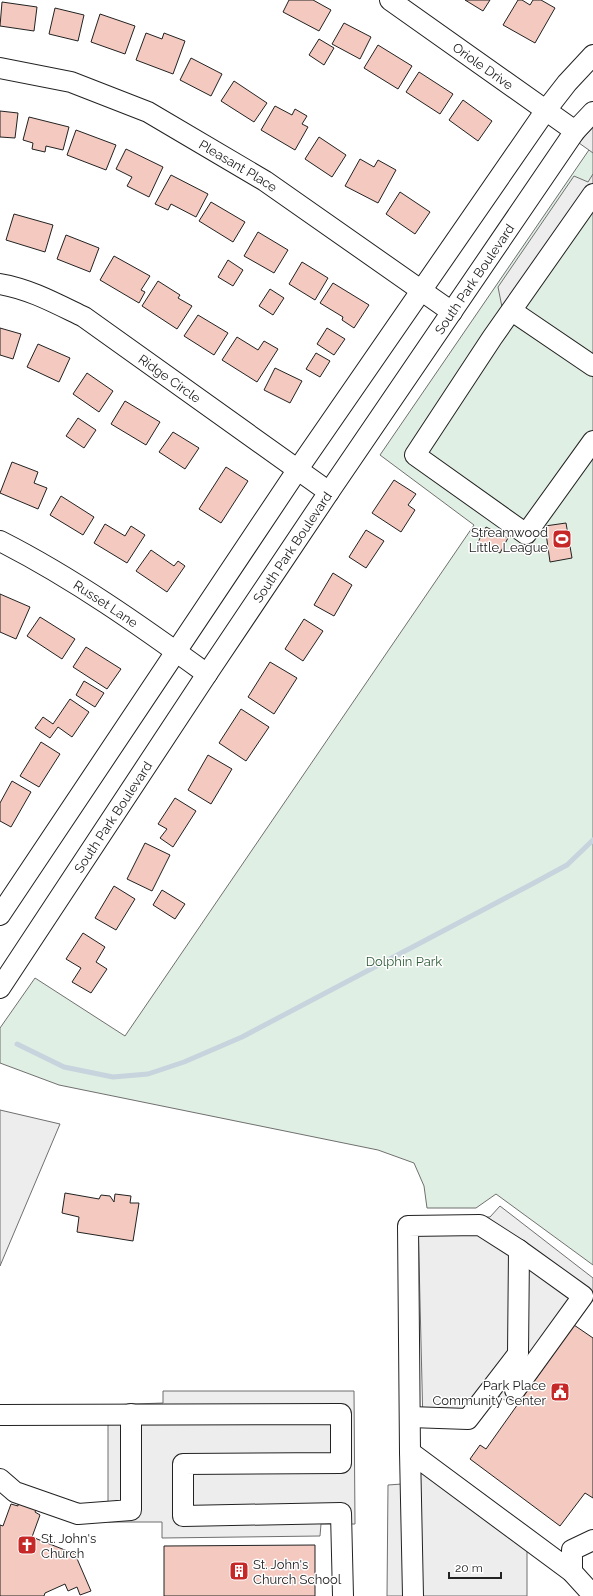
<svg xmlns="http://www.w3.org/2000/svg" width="593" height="1596" font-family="Raleway,sans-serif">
  <rect width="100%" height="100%" fill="#fff"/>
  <path fill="#e0efe3" stroke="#6f6f6f" d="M 593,144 L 593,1265 L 496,1194 L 476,1208 L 427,1208 L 424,1186 L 414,1163 L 378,1150 L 59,1085 L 0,1063 L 0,1028 L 35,978 L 125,1036 L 474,525 L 380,455 Z"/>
  <g fill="#ededed" stroke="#6f6f6f">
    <path d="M 593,127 L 593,153 L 579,143 Z"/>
    <path d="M 593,174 L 593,209 L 502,307 L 498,287 L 574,176 L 588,182 Z"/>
    <path d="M 0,1110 L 60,1124 L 0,1266 Z"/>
    <path d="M 500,1206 L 593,1278 L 593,1299 L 511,1404 L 497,1395 L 475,1426 L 423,1425 L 418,1218 L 490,1217 Z"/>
    <path d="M 163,1391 L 354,1391 L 355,1524 L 321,1524 L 320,1536 L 162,1538 L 162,1522 L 108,1522 L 108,1405 L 163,1403 Z"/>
    <path d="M 402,1457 L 527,1549 L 527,1596 L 387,1596 L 388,1485 L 402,1484 Z"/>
  </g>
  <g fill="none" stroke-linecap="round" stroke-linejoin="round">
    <path stroke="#c7d3dd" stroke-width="5" d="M 17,1044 L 64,1067 L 113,1077 L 148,1074 L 184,1062 L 242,1037 L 532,884 L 567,865 L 593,840"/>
  </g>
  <g fill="#f3c9c0" stroke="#222">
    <path d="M 289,0 L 313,0 L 331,10 L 319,31 L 283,12 Z"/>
    <path d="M 465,0 L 490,0 L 483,11 Z"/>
    <path d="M 518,0 L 522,0 L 530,5 L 533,0 L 541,0 L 555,8 L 535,43 L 503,25 Z"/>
    <path d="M 2,2 L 37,7 L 34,31 L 0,26 Z"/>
    <path d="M 55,8 L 84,15 L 78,41 L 49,34 Z"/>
    <path d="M 100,14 L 135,26 L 125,54 L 91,42 Z"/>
    <path d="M 344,23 L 371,37 L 360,59 L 332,44 Z"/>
    <path d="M 146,33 L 162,39 L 164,33 L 185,41 L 173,74 L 136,60 Z"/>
    <path d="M 319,39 L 334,48 L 324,65 L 309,55 Z"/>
    <path d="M 378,45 L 412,66 L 398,89 L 364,68 Z"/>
    <path d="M 191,58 L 222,74 L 211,96 L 180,80 Z"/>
    <path d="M 419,72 L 453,94 L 440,114 L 406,92 Z"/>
    <path d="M 234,81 L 267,103 L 254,122 L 221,101 Z"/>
    <path d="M 463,100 L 492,121 L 478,141 L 449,120 Z"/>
    <path d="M 275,106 L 292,115 L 295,109 L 307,116 L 302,124 L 308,127 L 295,150 L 261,130 Z"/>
    <path d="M 0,111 L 18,113 L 15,138 L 0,137 Z"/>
    <path d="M 29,117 L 69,127 L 63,150 L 46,146 L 45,152 L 32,149 L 33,143 L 23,140 Z"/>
    <path d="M 76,130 L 116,145 L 106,170 L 67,155 Z"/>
    <path d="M 319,137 L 346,155 L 332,177 L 305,159 Z"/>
    <path d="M 126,149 L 163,167 L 149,197 L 127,186 L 132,177 L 116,169 Z"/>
    <path d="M 360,159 L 374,167 L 378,160 L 396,170 L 378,203 L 345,186 Z"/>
    <path d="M 171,175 L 208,194 L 196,217 L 171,204 L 168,210 L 155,204 Z"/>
    <path d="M 400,192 L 430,212 L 415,234 L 386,214 Z"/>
    <path d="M 211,202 L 245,222 L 233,242 L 199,221 Z"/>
    <path d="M 14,214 L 53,225 L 45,252 L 6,240 Z"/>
    <path d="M 258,232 L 288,250 L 274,273 L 244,256 Z"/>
    <path d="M 66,235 L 99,248 L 90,272 L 57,259 Z"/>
    <path d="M 114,256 L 150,276 L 141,290 L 145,292 L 139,303 L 100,280 Z"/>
    <path d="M 228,260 L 243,270 L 233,286 L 218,277 Z"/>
    <path d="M 302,262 L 328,278 L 315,300 L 289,284 Z"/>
    <path d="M 158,281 L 180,295 L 178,298 L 192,306 L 177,329 L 142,306 Z"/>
    <path d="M 333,283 L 369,305 L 354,328 L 342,320 L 343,317 L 320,303 Z"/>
    <path d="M 270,289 L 284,298 L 273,315 L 259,306 Z"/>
    <path d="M 198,315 L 228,333 L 214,355 L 184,336 Z"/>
    <path d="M 0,328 L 21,334 L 13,359 L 0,355 Z"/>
    <path d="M 327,328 L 345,339 L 334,355 L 317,344 Z"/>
    <path d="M 237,337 L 258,350 L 264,341 L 278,349 L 257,382 L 222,360 Z"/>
    <path d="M 38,344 L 70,358 L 59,382 L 27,367 Z"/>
    <path d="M 316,353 L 330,361 L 320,377 L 306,369 Z"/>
    <path d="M 275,368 L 302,381 L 290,403 L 264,390 Z"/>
    <path d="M 87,373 L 113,391 L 99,412 L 73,394 Z"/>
    <path d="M 125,401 L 160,422 L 146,445 L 111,424 Z"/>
    <path d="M 78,418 L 96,430 L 84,448 L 66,436 Z"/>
    <path d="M 173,432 L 199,448 L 185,469 L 159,452 Z"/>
    <path d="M 12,462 L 38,472 L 34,483 L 47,488 L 38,509 L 0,493 Z"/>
    <path d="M 226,467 L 248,481 L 221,523 L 199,509 Z"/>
    <path d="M 394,480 L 416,494 L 408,505 L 415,510 L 401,532 L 372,513 Z"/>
    <path d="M 61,496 L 94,517 L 83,535 L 50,515 Z"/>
    <path d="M 566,523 L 572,558 L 550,562 L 545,526 Z"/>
    <path d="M 105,524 L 125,536 L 131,526 L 145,535 L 127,563 L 94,543 Z"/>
    <path d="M 486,527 L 508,538 L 500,553 L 478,542 Z"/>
    <path d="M 366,530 L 384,541 L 366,568 L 349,557 Z"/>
    <path d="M 151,550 L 174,566 L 178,561 L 185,566 L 167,592 L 136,571 Z"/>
    <path d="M 333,573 L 352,585 L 334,616 L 314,605 Z"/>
    <path d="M 0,594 L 30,607 L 16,639 L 0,632 Z"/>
    <path d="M 40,617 L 75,639 L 62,659 L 27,636 Z"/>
    <path d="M 304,619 L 323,631 L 303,661 L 285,649 Z"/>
    <path d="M 86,647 L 121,669 L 107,689 L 73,667 Z"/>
    <path d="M 270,662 L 297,678 L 274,714 L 248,697 Z"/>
    <path d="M 84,681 L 104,693 L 95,707 L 76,695 Z"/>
    <path d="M 70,699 L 89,712 L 72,737 L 58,727 L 50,738 L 35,728 L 43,717 L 53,724 Z"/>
    <path d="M 241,709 L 269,727 L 246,761 L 219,743 Z"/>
    <path d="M 41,742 L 60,754 L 39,787 L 20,776 Z"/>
    <path d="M 208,755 L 232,769 L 211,804 L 188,790 Z"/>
    <path d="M 12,781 L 31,792 L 11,827 L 0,821 L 0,803 Z"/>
    <path d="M 175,798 L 196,811 L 173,847 L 160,838 L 167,829 L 158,824 Z"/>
    <path d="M 145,843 L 170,855 L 152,891 L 127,879 Z"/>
    <path d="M 114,886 L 135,899 L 116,930 L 95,918 Z"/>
    <path d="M 162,890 L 185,904 L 175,919 L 153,905 Z"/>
    <path d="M 83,933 L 105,947 L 96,962 L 107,969 L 91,993 L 72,982 L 81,968 L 66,959 Z"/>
    <path d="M 65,1193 L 99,1199 L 101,1195 L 110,1196 L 114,1202 L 115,1194 L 131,1196 L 130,1203 L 139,1203 L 133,1241 L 77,1232 L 79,1217 L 62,1213 Z"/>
    <path d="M 574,1325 L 593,1338 L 593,1498 L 585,1493 L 560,1526 L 470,1459 L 480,1445 L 486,1449 Z"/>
    <path d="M 19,1497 L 38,1505 L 35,1512 L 40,1515 L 32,1537 L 75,1554 L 91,1591 L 80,1595 L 77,1587 L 68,1591 L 65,1584 L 45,1593 L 44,1596 L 0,1596 L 0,1525 L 3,1526 L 11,1504 L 18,1506 Z"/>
    <path d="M 315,1545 L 315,1596 L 164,1596 L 164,1546 Z"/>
  </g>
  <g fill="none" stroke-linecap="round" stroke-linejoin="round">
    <defs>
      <g id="minor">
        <path id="s1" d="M 390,0 L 575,131"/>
        <path id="s2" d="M 0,68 L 71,82 L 148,112 L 265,181 L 452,312"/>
        <path d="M 593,194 L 492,338 L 415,455 L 526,534 L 593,441"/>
        <path id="s3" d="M 0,284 C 30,289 57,304 84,317 L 329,492"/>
        <path d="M 512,311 L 593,366"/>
        <path id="s4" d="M 0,541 C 73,578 141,626 207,674"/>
        <path d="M 0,915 L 298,469 L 546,110 L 567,83 L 593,55"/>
        <path id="s5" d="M 0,988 L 207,674 L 329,492 L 575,131 L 593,112"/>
        <path d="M 0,1415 L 341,1414 L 341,1463 L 183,1464 L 183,1516 L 341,1513 L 343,1596"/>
        <path d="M 410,1417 L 468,1419 L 518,1354 L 519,1250"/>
        <path d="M 410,1452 L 408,1226 L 480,1225 L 519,1250 L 583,1296 L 515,1390"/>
        <path d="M 0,1479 L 15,1492 L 78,1514 L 131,1510 L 131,1414"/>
        <path d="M 572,1572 L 572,1550 L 593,1540"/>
        <path d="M 413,1596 L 410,1452 L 572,1572 L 591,1593 L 593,1594"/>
      </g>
    </defs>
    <use href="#minor" stroke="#222" stroke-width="22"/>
    <use href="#minor" stroke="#fff" stroke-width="20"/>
  </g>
  <defs>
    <symbol id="stadium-square" viewBox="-11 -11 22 22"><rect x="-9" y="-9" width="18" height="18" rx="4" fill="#c62828" stroke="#fff"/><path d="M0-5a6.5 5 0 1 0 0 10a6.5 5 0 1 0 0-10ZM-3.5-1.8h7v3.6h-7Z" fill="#fff"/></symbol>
    <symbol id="civic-square" viewBox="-11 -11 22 22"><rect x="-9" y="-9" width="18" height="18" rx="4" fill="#c62828" stroke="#fff"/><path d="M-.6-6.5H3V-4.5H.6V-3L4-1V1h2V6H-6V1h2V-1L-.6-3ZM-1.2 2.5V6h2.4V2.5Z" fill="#fff"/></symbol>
    <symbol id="church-square" viewBox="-11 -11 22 22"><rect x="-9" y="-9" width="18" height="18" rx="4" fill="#c62828" stroke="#fff"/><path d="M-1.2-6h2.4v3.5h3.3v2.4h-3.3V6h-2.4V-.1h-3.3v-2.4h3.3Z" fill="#fff"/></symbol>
    <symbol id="building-square" viewBox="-11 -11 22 22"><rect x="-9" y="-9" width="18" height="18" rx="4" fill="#c62828" stroke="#fff"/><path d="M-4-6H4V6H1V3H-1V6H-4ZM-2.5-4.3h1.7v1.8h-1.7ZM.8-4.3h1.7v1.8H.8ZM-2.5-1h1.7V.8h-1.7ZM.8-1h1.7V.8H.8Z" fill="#fff"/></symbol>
  </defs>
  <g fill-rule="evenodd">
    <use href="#stadium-square" x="551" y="528" width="22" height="22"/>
    <use href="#civic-square" x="549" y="1381" width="22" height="22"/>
    <use href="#church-square" x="16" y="1534" width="22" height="22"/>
    <use href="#building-square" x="228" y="1560" width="22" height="22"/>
  </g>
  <g text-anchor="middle" stroke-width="3" stroke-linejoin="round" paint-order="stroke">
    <g font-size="13" fill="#222" stroke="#fff">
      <text dy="5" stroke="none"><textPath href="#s1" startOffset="114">Oriole Drive</textPath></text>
      <text dy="5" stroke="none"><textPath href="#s2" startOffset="260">Pleasant Place</textPath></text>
      <text dy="5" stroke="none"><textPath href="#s5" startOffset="853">South Park Boulevard</textPath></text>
      <text dy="5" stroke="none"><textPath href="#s3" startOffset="196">Ridge Circle</textPath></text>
      <text dy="5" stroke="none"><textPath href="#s5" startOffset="529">South Park Boulevard</textPath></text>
      <text dy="5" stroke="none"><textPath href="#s4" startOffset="123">Russet Lane</textPath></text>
      <text dy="5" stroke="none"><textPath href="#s5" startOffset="205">South Park Boulevard</textPath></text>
    </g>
    <g font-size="13" fill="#222" stroke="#fff" text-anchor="end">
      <text x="548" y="537">Streamwood<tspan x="548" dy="15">Little League</tspan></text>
      <text x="546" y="1390">Park Place<tspan x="546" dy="15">Community Center</tspan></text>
      <text x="41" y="1543" text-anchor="start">St. John's<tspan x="41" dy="15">Church</tspan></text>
      <text x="253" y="1569" text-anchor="start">St. John's<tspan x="253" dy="15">Church School</tspan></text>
    </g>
    <g font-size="13" fill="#2f5e38" stroke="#fff">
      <text x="404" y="966">Dolphin Park</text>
    </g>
  </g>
  <path d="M449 1572v6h52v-6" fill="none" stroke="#222222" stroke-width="2"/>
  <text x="455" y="1572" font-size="12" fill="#222222" stroke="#ffffff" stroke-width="3" paint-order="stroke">20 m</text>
</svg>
